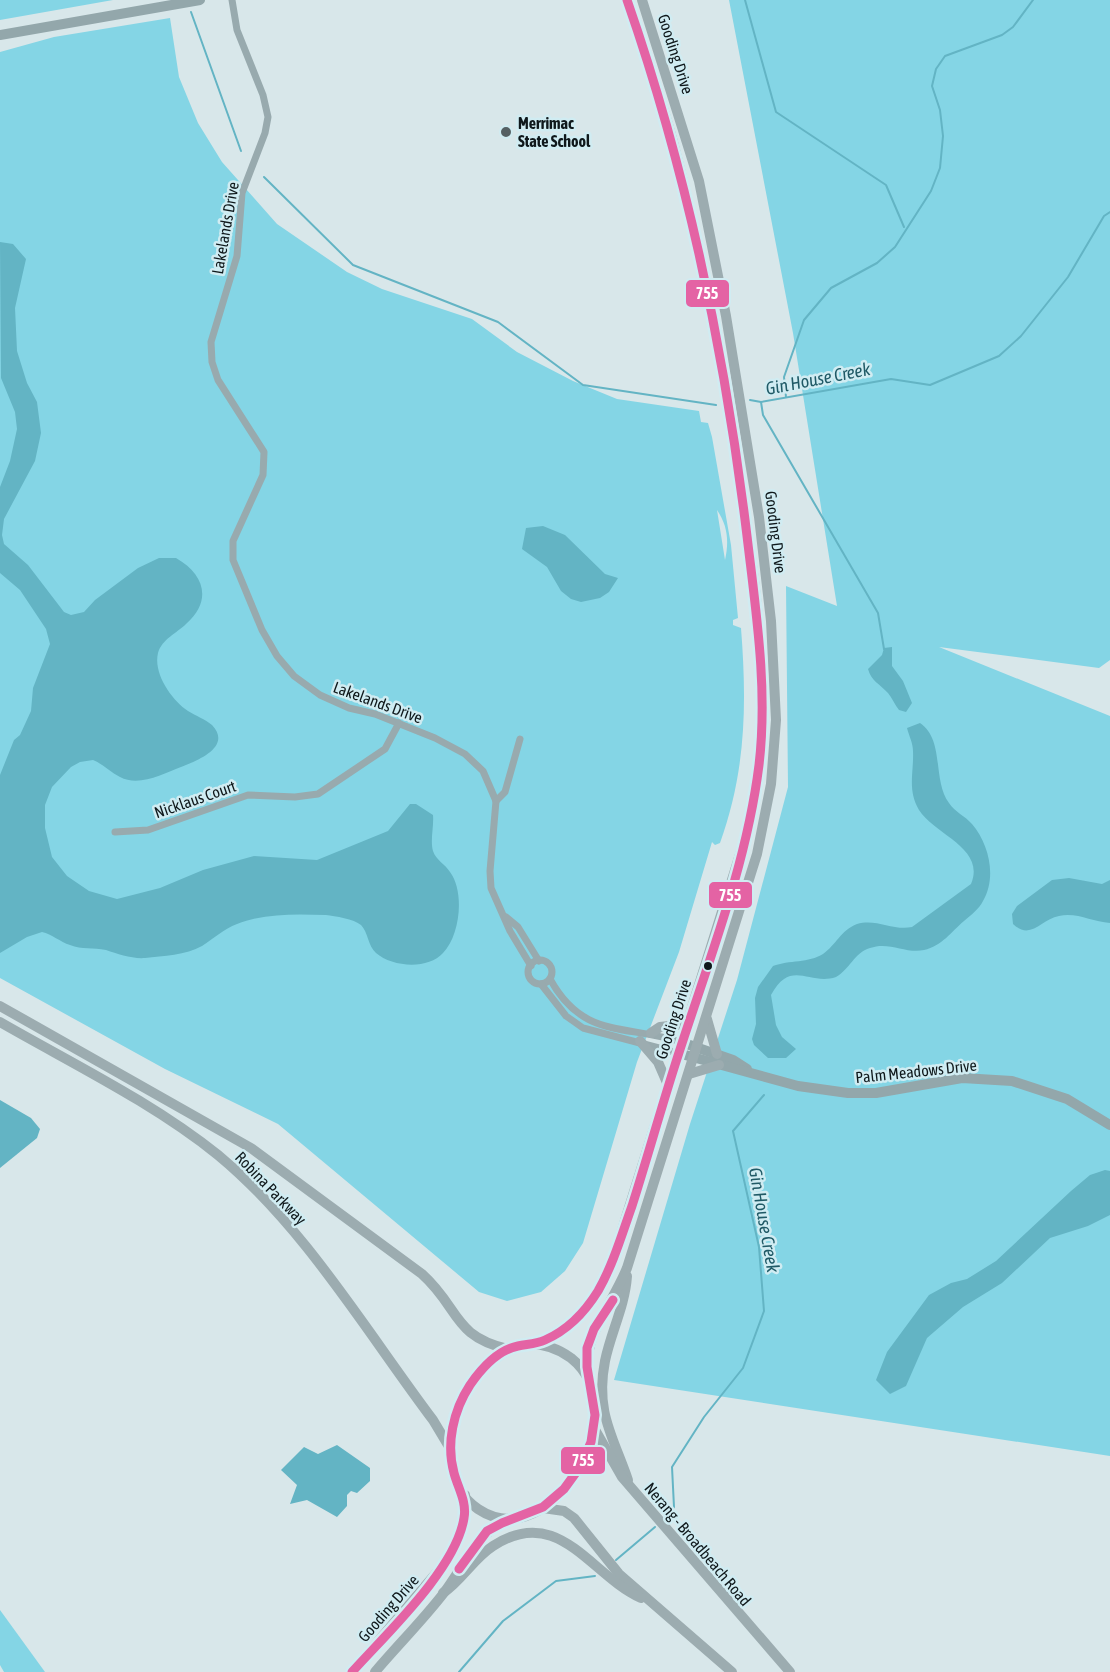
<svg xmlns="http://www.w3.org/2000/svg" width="1110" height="1672" font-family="'Asap Condensed',sans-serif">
  <rect width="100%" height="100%" fill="#d8e7ea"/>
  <g fill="#84d5e5" fill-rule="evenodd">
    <path d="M 0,0 L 113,0 L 0,20 Z"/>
    <path d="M 729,0 L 1110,0 L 1110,660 L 1099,668 L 939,647 L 1110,716 L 1110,1456 L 614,1380 L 690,1124 L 737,980 L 788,787 L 786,586 L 837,606 L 793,333 Z"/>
    <path d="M 170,18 L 179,77 L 198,123 L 222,162 L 277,224 L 347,272 L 382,289 L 472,319 L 517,352 L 573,381 L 617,399 L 699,411 L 701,422 L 708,423 L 712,437 L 731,545 L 738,618 L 733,620 L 733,625 L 741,628 C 747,704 746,771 720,843 L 715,845 L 712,842 L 679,952 L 637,1062 L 583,1243 L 565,1271 L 541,1292 L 507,1301 L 479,1292 L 278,1124 L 165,1069 L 0,978 L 0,52 L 54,37 ZM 717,510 C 728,526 729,542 725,560 Z"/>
    <path d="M 0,1610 L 45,1672 L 4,1672 L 0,1665 Z"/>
  </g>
  <g fill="#63b4c4">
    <path d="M 0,242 L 13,244 L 26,259 L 15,308 L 17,351 L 27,383 L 37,402 L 41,433 L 35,461 L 4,519 L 2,535 L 4,544 L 28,565 L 64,612 L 71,615 L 84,612 L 95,600 L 138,568 L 159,558 L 176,558 C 204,574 213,600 186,624 C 177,633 162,639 158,653 C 153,674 172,700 188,711 C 196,716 205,719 212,725 C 233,747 196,761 181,767 C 163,774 139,787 120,777 C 110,772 103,764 93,760 L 80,762 L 71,767 L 52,787 L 45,805 L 45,828 L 52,857 L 67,876 L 89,891 L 117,899 L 160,888 L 203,870 L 254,856 L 317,860 L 388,831 L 410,804 L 416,804 L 433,815 C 434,827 430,840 433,851 C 436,860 445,864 450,872 C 465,892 460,936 443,953 C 428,970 392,967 376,953 C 368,946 368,932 361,925 C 354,919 335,916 326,915 C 296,914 265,913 237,924 C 224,929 213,939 202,946 C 186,955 163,956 145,958 C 132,959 118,954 106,950 C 93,947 82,950 70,945 C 60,942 52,934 42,932 L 27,937 L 0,953 L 0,775 L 14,740 L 20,735 L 31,711 L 33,688 L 50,644 L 46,629 L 20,590 L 0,573 L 0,487 L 10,461 L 17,429 L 15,412 L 1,378 Z"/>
    <path d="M 543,526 L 565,535 L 605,574 L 618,578 L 609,592 L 600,598 L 581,602 L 571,599 L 561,591 L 547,567 L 522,549 L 526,528 Z"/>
    <path d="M 892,647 L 892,666 L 903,681 L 912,703 L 906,712 L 899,710 C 895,705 892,698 888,693 C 880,684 871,681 868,669 L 882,655 L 884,648 Z"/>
    <path d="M 920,723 C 945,740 932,780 949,803 C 955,812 965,816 972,824 C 989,844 997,877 983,901 C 979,909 971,915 964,921 C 951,932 942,946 924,950 C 906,954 889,941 870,948 C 854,953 850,969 836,977 C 809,986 791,958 771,995 L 776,1025 L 782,1037 L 796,1049 L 786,1058 L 768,1058 L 754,1045 L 752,1039 L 756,1024 L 755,998 L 758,987 L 773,966 C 789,960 809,963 823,954 C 836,945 841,930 857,924 C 876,918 893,931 912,927 L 971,884 C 986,848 935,835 919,810 C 907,790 914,772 913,751 C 913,743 909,736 907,728 Z"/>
    <path d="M 1069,878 L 1102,884 L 1110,880 L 1110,923 C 1092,922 1077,912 1059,916 C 1041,919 1031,941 1013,924 L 1012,914 L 1017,906 L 1052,880 Z"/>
    <path d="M 0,1100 L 31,1118 L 40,1129 L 37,1138 L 0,1168 Z"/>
    <path d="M 1105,1170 L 1110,1171 L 1110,1215 L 1088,1226 L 1050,1238 L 1002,1283 L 963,1307 L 927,1338 L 906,1386 L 890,1394 L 876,1380 L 887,1352 L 929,1295 L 951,1283 L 967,1279 L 996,1261 L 1071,1191 L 1090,1175 Z"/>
    <path d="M 337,1445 L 370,1468 L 370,1481 L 357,1493 L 351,1491 L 347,1495 L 347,1506 L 337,1517 L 307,1500 L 290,1504 L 297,1485 L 281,1470 L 304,1447 L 318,1454 Z"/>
  </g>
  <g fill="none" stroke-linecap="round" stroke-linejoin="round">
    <g stroke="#63b4c4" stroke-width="2">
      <path d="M 745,0 L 776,112 L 886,185 L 904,227"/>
      <path d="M 191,12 L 241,151"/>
      <path d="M 264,177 L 353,265 L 498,322 L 583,385 L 716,405"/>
      <path d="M 786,397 L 784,377 L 804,320 L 831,288 L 877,263 L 895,247 L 931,191 L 940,168 L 943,136 L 940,110 L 932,86 L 936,69 L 945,56 L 1002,35 L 1013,27 L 1033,0"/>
      <path d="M 750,400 L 761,402"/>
      <path d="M 884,649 L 878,613 L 763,415 L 761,402 L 891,379 L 930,385 L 999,356 L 1021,336 L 1068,277 L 1104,216 L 1110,212"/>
      <path d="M 669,1515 L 674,1507 L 672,1467 L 704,1417 L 743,1368 L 764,1311 L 759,1247 L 733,1131 L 764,1095"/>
      <path d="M 616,1560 L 655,1527"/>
      <path d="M 459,1672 L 503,1621 L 556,1581 L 595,1576"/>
    </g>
    <g stroke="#98aaae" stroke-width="7">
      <path d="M 232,0 L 237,30 L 263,95 L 268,117 L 265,133 L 242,193 L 237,256 L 211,342 L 212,362 L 218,380 L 264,452 L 263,475 L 233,541 L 233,560 L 262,630 L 277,656 L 294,676 L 320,695 L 349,708 L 375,714 L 435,738 L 465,754 L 483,771 L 496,801 L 490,871 L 491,888 L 510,931 L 531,966"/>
      <path d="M 496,801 L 505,792 L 520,739"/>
      <path d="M 115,832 L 148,830 L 248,795 L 295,797 L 318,794 L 385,749 L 399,723"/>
      <path d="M 506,917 L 518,927 L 539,961"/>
      <circle cx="540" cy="972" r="12"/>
      <path d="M 550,979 C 583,1039 624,1024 681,1042"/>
      <path d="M 541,984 L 566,1016 L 583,1028 L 678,1053"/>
    </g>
    <g stroke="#93a7ab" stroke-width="10">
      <path d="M 0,35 L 200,0"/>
      <path d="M 681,1042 L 733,1060 L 747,1069"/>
      <path d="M 678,1053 L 798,1086 L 848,1093 L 876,1093 L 962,1078 L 1012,1081 L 1067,1099 L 1110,1125"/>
    </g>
    <g stroke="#9cacb0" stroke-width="10">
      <path d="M 0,1006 L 251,1148 L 422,1274 C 460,1308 452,1336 508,1349"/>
      <path d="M 707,1019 L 717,1054"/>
      <path d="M 0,1022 C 73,1064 152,1102 218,1155 C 304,1226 366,1331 433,1420 L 451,1450"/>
      <path d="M 651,1033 L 660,1027 L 687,1024"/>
      <path d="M 640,1041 L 658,1062 L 668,1085"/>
      <path d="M 689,1074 L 719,1065"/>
      <path d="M 627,1276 C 625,1306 611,1332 605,1361 C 595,1412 613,1436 628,1480"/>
      <path d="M 529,1344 C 545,1344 559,1349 571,1358 C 638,1411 551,1558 478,1509 C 418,1468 464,1353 529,1344 Z"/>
      <path d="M 537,1344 C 580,1320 593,1308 612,1262 L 742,848 C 751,812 760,775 761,737 C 766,646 751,552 737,462 C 720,355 701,247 673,142 C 660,94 643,47 627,0"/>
      <path d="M 586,1374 C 586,1330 611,1307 627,1268 L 757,854 L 771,784 L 776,720 L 771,621 L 759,517 L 726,316 L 699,181 L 642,0"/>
      <path d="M 594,1428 L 622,1477 L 790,1672"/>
      <path d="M 543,1508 L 564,1511 L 574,1518 L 619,1574 L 732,1672"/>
      <path d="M 443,1593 C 462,1580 474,1558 493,1546 C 559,1503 590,1575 641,1598"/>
      <path d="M 352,1672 L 449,1558 L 464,1525 L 465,1495"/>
      <path d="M 375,1672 C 397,1646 422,1621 443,1594 C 468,1561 471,1539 510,1518"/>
    </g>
    <defs>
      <g id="bus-1">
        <path d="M 459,1569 L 487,1531 L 502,1523 L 543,1507 L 564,1489 L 580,1467 L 591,1442 L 595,1415 L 587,1367 L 587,1348 L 594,1329 L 613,1300"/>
        <path d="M 352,1672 C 386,1634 456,1569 464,1518 C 467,1502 458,1488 454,1473 C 446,1444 453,1411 470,1385 C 481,1369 498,1350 518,1346 C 528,1344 536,1344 545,1340 C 568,1330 585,1312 598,1291 C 613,1265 622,1234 632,1206 C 647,1159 660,1112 675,1065 C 706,967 746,869 759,765 C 768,689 756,612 747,536 C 725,353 688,175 627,0"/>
      </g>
    </defs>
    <use href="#bus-1" stroke="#d0ecf2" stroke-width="14"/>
    <use href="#bus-1" stroke="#e463a4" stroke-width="9"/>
  </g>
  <circle fill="#556063" stroke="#d0ecf2" stroke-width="2" cx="506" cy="132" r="6"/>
  <circle fill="#0f181b" stroke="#d0ecf2" stroke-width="2" cx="708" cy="966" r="5"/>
  <g text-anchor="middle" stroke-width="5" stroke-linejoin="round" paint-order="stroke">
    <g font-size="16" fill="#0f181b" stroke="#d0ecf2">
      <text transform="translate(676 54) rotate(72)" y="6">Gooding Drive</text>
      <text transform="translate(225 228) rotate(-80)" y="6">Lakelands Drive</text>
      <text transform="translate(776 532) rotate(83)" y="6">Gooding Drive</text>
      <text transform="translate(378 702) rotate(20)" y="6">Lakelands Drive</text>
      <text transform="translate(195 799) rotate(-19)" y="6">Nicklaus Court</text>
      <text transform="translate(673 1019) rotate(-72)" y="6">Gooding Drive</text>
      <text transform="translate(916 1071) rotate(-6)" y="6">Palm Meadows Drive</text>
      <text transform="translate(271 1188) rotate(46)" y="6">Robina Parkway</text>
      <text transform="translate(698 1544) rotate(50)" y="6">Nerang - Broadbeach Road</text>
      <text transform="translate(388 1608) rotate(-49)" y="6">Gooding Drive</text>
    </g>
    <g font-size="16" font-weight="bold" fill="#0f181b" stroke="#d0ecf2" text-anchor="start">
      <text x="518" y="129">Merrimac<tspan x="518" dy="18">State School</tspan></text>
    </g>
    <g font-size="18" font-style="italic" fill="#205a66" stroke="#d0ecf2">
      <text transform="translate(818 379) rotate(-11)" y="6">Gin House Creek</text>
      <text transform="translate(764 1220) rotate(80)" y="6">Gin House Creek</text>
    </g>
  </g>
  <g stroke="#d0ecf2" stroke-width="2">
    <rect x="685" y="279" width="45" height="29" rx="6" fill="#e463a4"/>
    <rect x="708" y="881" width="45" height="28" rx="6" fill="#e463a4"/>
    <rect x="560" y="1446" width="46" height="29" rx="6" fill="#e463a4"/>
  </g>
  <g font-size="16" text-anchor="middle" font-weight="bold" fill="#fff">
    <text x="707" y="299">755</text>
    <text x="730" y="901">755</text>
    <text x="583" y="1466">755</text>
  </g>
</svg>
